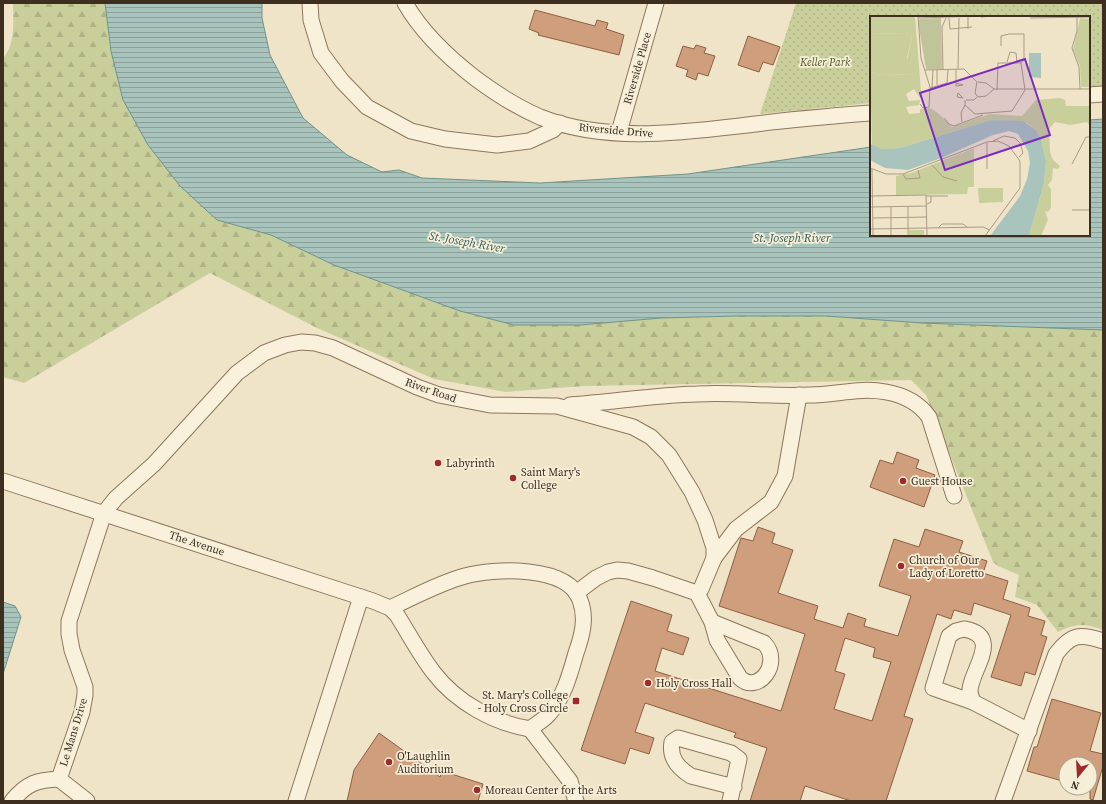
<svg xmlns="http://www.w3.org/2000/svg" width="1106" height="804" font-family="'Source Serif 4',serif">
  <defs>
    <pattern id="forest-firs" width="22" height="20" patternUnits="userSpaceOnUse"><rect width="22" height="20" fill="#c9cf9b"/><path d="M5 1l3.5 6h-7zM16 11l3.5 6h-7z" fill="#aeb285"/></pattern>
    <pattern id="park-dots" width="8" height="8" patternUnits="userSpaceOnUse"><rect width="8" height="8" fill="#c9cf9b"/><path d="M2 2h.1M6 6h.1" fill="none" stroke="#aeb285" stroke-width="1.8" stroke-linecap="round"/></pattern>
    <pattern id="water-rules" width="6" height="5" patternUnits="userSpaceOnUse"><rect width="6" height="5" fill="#a9c4bc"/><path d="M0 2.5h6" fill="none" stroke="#8ba098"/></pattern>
  </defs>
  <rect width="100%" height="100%" fill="#f0e4c8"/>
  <path fill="url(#forest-firs)" d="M 13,3 L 105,3 L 111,51 L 180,186 L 217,220 L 271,235 L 334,265 L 460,311 L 514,325 L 580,325 L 661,318 L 737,316 L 826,316 L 922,323 L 1103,330 L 1103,630 C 1084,623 1076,623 1058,632 L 1037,605 L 1015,597 L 1019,575 L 998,566 L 993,562 L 926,395 L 911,380 L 584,386 L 506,392 L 434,379 L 317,328 L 210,273 L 24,383 L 3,377 L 3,59 C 16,42 13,23 13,3 Z"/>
  <path fill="url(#park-dots)" d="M 796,3 L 1103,3 L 1103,86 L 1089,86 L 1089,17 L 871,17 L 871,103 L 760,114 Z"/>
  <g fill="url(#water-rules)" stroke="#6f938a">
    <path d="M 105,3 L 262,3 L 262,18 L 270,55 L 303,118 L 347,155 L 382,172 L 399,170 L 422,178 L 540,183 L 688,174 L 871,147 L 871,235 L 1089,235 L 1089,120 L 1103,119 L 1103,330 L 922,323 L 826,316 L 737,316 L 661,318 L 580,325 L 514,325 L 460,311 L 334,265 L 271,235 L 217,220 L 180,186 L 148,145 L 123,100 L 111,51 Z"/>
    <path d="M 3,602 L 15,606 L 21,617 L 3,674 Z"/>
  </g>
  <g fill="#cf9f7d" stroke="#8d5f41" fill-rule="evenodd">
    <path d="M 535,10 L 595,26 L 597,20 L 608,23 L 606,29 L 624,35 L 619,55 L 538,35 L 539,33 L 529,29 Z"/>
    <path d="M 748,36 L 780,47 L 773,65 L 763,62 L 759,72 L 738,65 Z"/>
    <path d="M 696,45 L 706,48 L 704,53 L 715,56 L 708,76 L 698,73 L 696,80 L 686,76 L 688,70 L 676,66 L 683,46 L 694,49 Z"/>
    <path d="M 897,452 L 919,460 L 916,468 L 935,475 L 924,507 L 870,487 L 880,460 L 893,464 Z"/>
    <path d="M 758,527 L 775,533 L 772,543 L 793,550 L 778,593 L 818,606 L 814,619 L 843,628 L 848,613 L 866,619 L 864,626 L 898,636 L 911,596 L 879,586 L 894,539 L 919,547 L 925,529 L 963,541 L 959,552 L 987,561 L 983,573 L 1008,581 L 1003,599 L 1030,608 L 1028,616 L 1045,621 L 1041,635 L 1047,637 L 1035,675 L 1025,672 L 1021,686 L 991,677 L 1011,615 L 974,603 L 971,615 L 954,610 L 951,619 L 937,614 L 904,716 L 913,719 L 886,801 L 851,801 L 805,786 L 800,801 L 750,801 L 767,748 L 734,737 L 736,733 L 645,703 L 635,732 L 654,738 L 649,754 L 630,748 L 625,764 L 581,750 L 631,601 L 672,615 L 667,631 L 689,638 L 683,655 L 662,648 L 655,671 L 781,711 L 805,634 L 719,606 L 741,538 L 753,541 ZM 845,638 L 875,648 L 873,657 L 891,662 L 872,721 L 834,709 L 845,674 L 835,671 Z"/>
    <path d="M 1052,699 L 1101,713 L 1090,751 L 1103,754 L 1103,766 L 1093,800 L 1090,799 L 1090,764 L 1066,764 L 1066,782 L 1027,771 L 1034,747 L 1037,747 Z"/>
    <path d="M 379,733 L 440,777 L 442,771 L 483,784 L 478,801 L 347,801 L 354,770 Z"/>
  </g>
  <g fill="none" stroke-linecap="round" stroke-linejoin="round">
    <defs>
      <g id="minor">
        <path d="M 310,3 L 311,20 L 321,53 L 342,81 L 367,107 L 411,131 L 445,139 L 497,145 L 529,141 L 553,130 L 560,123"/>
        <path d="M 405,3 C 422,33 448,57 475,78 C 495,93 517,107 540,117 C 608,144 686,132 756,124 C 794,119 833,116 871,113"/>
        <path d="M 1089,95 L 1103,94"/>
        <path d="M 619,132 L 656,3"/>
        <path d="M 570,405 C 613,402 655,395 697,394 C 735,392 772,397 810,395 C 835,395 860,387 886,392 C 903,395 919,403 929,417 L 954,496"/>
        <path d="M 3,481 L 373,601 L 390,608 L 397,615 C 409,634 420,655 434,673 C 456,702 494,723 530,729 C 536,724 544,720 549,714 C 564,697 570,674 576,653 C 582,636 587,618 580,600 C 568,565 493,568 465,576 C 439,583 414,597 390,608"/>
        <path d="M 714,558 L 736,529 L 771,502 L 785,476 L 799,395"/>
        <path d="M 576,593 L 596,578 L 608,572 L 617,570 L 628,571 L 653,578 L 697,593 L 712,622"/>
        <path d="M 712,622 L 764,643 C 783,663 758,695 740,678 L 717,640 Z"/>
        <path d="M 964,629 C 1005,636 968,673 970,693 C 971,696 972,699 973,702 L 933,688 L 949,636 L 956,631 Z"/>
        <path d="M 973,702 L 1029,731"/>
        <path d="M 530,729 L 570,781 L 576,801"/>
        <path d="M 12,801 C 27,783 37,780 59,779"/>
        <path d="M 87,801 L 59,779 L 82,712 L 85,695 L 85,687 L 72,650 L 69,634 L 69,621 L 104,513 L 116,498 L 154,464 L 237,373 L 264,353 L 285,345 L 301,342 L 315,343 L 333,348 L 417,387 L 439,395 L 490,405 L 557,406 L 633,427 L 651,437 L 669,455 L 692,492 L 705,520 L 714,548 L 714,558 L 701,589 L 697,593"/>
        <path d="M 296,801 L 361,597"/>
        <path d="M 730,801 L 739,759 L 731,753 L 678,738 L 672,742 C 669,758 678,768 691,776 L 734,787"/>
        <path d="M 1003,801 L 1056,654 C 1071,634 1080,633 1103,641"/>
      </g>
    </defs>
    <use href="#minor" stroke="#8d765c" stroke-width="17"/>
    <use href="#minor" stroke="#faf1dc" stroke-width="15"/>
  </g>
  <g fill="#9e2a2b" stroke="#f7eed8" stroke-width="1.5">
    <circle cx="438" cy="463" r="4"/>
    <circle cx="513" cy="478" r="4"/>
    <circle cx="903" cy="481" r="4"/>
    <circle cx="901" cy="566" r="4"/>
    <circle cx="648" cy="683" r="4"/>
    <rect x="572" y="697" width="8" height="8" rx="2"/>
    <circle cx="389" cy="762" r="4"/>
    <circle cx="477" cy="790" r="4"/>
  </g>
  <g text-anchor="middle" stroke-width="3.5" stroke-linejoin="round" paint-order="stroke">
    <g font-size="11" font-style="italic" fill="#4d5a26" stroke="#f7eed8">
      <text x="825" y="66">Keller Park</text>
    </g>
    <g font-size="11" fill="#3d2e20" stroke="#f7eed8">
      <text transform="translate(637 68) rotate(-74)" y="4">Riverside Place</text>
      <text transform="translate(616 130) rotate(5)" y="4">Riverside Drive</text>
      <text transform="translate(431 390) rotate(19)" y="4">River Road</text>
      <text transform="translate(197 543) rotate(18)" y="4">The Avenue</text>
      <text transform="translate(73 732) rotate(-73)" y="4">Le Mans Drive</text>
    </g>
    <g font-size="11" fill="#3d2e20" stroke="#f7eed8" text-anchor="start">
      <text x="446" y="467">Labyrinth</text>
      <text x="521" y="476">Saint Mary's<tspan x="521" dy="13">College</tspan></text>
      <text x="911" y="485">Guest House</text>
      <text x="909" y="564">Church of Our<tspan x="909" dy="13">Lady of Loretto</tspan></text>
      <text x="656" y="687">Holy Cross Hall</text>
      <text x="568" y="699" text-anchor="end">St. Mary's College<tspan x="568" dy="13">- Holy Cross Circle</tspan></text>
      <text x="397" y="760">O'Laughlin<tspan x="397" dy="13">Auditorium</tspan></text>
      <text x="485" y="794">Moreau Center for the Arts</text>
    </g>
    <g font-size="12" font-style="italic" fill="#2f5d5a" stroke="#f7eed8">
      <text x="792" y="242">St. Joseph River</text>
      <text transform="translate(467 242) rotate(10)" y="4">St. Joseph River</text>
    </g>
  </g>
  <g transform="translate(870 16)">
    <rect width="220" height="220" fill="#f0e4c8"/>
    <path d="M 210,2 L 219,3 L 220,71 L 211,71 L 210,50 L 203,34 ZM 36,17 L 42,21 L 37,42 L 43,58 L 12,59 L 0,56 L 0,18 Z" fill="#c9cf9b"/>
    <path d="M 0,0 L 45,0 L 51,76 L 50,82 L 44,73 L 36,78 L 39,85 L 50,84 L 49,89 L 36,91 L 39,98 L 50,97 L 50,93 L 60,92 L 68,97 L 82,111 L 120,98 L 152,100 L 166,84 L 190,82 L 195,84 L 196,90 L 220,90 L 220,110 L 217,106 L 200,109 L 185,106 L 179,113 L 180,136 L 183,144 L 190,150 L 188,153 L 183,152 L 182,164 L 178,169 L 181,173 L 181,192 L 178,196 L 175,195 L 178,204 L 171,220 L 159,220 L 174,167 L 176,145 L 171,123 L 166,114 L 157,107 L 121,104 L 30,132 L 12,133 L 2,130 L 0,56 L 12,59 L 43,58 L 37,45 L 42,21 L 36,17 L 0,18 ZM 39,214 L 54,214 L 54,220 L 39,220 Z" fill="#c9cf9b"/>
    <path d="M 71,2 L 72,53 L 56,53 L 48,5 L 50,3 Z" fill="#bfc49a"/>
    <path d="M 104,132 L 104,171 L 98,171 L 97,178 L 26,179 L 26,160 L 41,157 Z" fill="#c9cf9b"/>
    <path d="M 108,172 L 133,172 L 133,186 L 109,187 Z" fill="#c9cf9b"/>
    <path d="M 159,37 L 171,37 L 171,62 L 159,61 ZM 121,104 L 153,105 L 166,114 L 171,123 L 176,145 L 174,167 L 159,220 L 120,220 L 150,180 L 157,163 L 160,147 L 158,135 L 148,118 L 139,115 L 123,119 L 71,142 L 38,154 L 15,152 L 0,144 L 0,128 L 12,133 L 30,132 Z" fill="#a9c4bc"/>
    <path fill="none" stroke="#a89b85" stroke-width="1" d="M 48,0 L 51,42 L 60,71 L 59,91 L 53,92 L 50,88M 98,0 L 98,13M 207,0 L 207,15 L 202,32 L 209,51 L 210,73M 111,1 L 123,0M 48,2 L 111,0M 79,2 L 80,13 L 102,11M 160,2 L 220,1M 131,30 L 131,20 L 139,18 L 154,18 L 154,43 L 151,47M 137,46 L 140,36 L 146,37 L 147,46M 88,53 L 89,2M 55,54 L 94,53 L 107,66M 73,54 L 72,11 L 76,2M 107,66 L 105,77 L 108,81 L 116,80 L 124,73M 108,66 L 116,67 L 124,73M 86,67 L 93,69 L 86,70 L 86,53M 67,69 L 67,54M 60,72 L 77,67 L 78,54M 62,72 L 63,54M 124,73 L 220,73M 88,77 L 93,82 L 87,81 ZM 95,84 L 95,89 L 105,98 L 142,95 L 155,74 L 151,47 L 128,47 L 127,74M 96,84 L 104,84 L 107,81M 74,102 L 79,108 L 84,110 L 113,99M 92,106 L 91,97 L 95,89M 123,125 L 134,120 L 145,122 L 150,127 L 153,137 L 149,141M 117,127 L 117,153M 202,148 L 216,121 L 220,121M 62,149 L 73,161 L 87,165M 0,152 L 16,158 L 33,158 L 117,126 L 128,125 L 139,130 L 150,145 L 150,172 L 115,220M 2,153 L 3,220M 33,158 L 36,163 L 50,162 L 48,154M 0,180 L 56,179 L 57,220M 56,180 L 61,180 L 61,186 L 57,188M 61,180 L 78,180M 38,190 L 38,220M 0,191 L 57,190M 21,191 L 21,220M 202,194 L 220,194M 3,202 L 57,201M 68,212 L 72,208 L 93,208 L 97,211M 0,213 L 113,211 L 120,214"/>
    <path fill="#7b2cbf" fill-opacity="0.15" stroke="#7b2cbf" stroke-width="2" d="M 155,43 L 180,119 L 75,154 L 50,77 Z"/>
    <rect width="220" height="220" fill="none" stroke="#3d2e20" stroke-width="2"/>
  </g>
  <rect width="1106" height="804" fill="none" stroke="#3d2e20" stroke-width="8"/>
  <g transform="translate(1078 776) rotate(198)"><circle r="19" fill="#f7eed8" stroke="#ada18e"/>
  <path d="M0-3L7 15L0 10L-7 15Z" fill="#9e2a2b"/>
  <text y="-6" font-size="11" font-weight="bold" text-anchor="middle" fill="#3d2e20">N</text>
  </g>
</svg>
